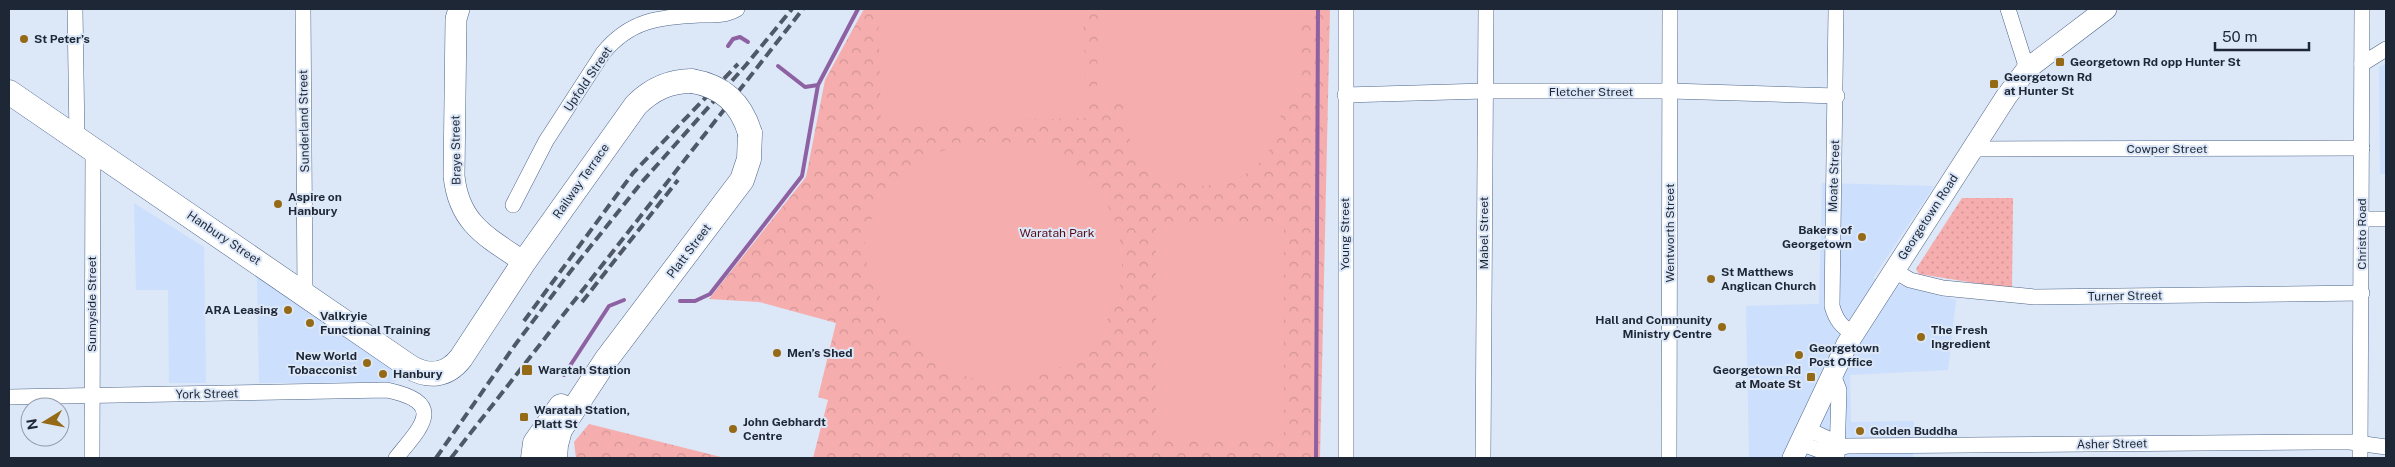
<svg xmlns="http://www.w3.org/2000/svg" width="2395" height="467" font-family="'Public Sans',sans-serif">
  <defs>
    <pattern id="grass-dots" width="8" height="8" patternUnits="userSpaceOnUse" patternTransform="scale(1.25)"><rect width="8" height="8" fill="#f6adae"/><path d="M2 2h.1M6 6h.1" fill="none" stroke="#d29596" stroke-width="1.8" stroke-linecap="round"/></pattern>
    <pattern id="park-crowns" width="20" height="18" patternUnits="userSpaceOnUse" patternTransform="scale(1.25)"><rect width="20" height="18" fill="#f6adae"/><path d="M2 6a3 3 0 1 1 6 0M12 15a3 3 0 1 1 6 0" fill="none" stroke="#d29596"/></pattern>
  </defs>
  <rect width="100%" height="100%" fill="#dce7f8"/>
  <g fill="#ccdffc">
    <path d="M 2386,63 L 2386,174 L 2380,174 L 2379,67 Z"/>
    <path d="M 1822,183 L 1934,186 L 1873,278 L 1956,300 L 1948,370 L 1850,375 L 1851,422 L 1914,421 L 1913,458 L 1749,457 L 1746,306 L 1819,304 Z"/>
    <path d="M 134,203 L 204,247 L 206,383 L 169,383 L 168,290 L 136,290 Z"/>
    <path d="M 257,275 L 401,374 L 395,382 L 259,383 Z"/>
  </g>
  <path fill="url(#grass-dots)" d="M 1962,198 L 2013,198 L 2012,289 L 1919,274 L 1916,269 Z"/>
  <g fill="url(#park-crowns)">
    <path d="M 864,9 L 1330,9 L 1320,458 L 813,458 L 828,400 L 818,397 L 836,323 L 759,302 L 709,299 L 806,177 L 825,80 Z"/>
    <path d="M 589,424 L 725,458 L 576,458 L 574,442 Z"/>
  </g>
  <g fill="#f6adae">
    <path d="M 878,9 L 1083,9 L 1087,118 L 881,124 Z"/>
    <path d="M 1098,9 L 1302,9 L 1301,100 L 1281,100 C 1286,217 1115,212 1124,98 L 1097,98 Z"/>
    <path d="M 982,142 C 1004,142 1028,142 1048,150 C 1055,153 1061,159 1068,163 C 1161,225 1128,367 1016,381 C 991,384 966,379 944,367 C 908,347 856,279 866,235 C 867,227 872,218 876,210 C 898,163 933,149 982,142 Z"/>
    <path d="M 1156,227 L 1284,228 L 1284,436 L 1156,436 Z"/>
  </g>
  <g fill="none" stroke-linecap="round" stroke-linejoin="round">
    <g stroke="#8e61a3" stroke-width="4">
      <path d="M 728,46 L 733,39 L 740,37 L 748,42"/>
      <path d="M 778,66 L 805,87 L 818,85"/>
      <path d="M 680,301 L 695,301 L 710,294 L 802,176 L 818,85 L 858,9"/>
      <path d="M 564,375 L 609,306 L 624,300"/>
      <path d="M 1316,458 L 1318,9"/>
    </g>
    <defs>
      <g id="street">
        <path d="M 75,9 L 77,139"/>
        <path d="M 303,9 L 305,293"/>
        <path d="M 1836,9 L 1832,306 C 1836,320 1841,326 1853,334"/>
        <path d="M 2008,9 L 2027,69"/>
        <path d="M 2362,64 L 2386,49"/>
        <path d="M 1345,95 L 1485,91 L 1670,91 L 1837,96"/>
        <path d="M 1973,149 L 2362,148"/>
        <path d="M 513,205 L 546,141 L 603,53 C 630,20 659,17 700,15 C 713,15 725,16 737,9"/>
        <path d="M 2362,219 L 2386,219"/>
        <path d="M 1893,270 L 1910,280 L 1943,288 L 2035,297 L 2362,293"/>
        <path d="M 1832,372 L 1839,390 L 1837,457"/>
        <path d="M 9,397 L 387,390 C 447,403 422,426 396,458"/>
        <path d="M 1807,429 L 1831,440 L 1838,448"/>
        <path d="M 1800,443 L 1824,452 L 1847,446 L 2319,442 L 2350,442 L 2386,447"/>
        <path d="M 92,458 L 93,150"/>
        <path d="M 1346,458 L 1346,9"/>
        <path d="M 1483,458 L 1486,9"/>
        <path d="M 1669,458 L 1670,9"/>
        <path d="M 2360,458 L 2362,9"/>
      </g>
      <g id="secondary">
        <path d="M 459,9 L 456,19 L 454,176 C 459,224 487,237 524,262"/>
        <path d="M 1793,458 L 1847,344 L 2006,97 L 2027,69 L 2106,9"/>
      </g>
      <g id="primary">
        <path d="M 9,92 L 410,367 C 429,378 447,376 461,358 L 524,262 L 636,105 C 652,89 669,81 692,81"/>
        <path d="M 533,458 L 535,443 L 561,406"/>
        <path d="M 555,458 L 556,445 L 560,430 L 606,360 L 742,180 L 749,159 L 750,133"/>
      </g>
    </defs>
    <use href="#street" stroke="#4d6589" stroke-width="16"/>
    <use href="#secondary" stroke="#4d6589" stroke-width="22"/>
    <use href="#primary" stroke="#4d6589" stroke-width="25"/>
    <use href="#street" stroke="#fff" stroke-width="15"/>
    <use href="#secondary" stroke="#fff" stroke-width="21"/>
    <use href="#primary" stroke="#fff" stroke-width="24"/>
    <g stroke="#4e5867" stroke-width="4" stroke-dasharray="10 5" stroke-linecap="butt">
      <path d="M 582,302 L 678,180"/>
      <path d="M 524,321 L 633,173 L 738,64"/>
      <path d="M 436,458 L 515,345 L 570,272 L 642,182 L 746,65 L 792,9"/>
      <path d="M 451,458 L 803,9"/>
    </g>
    <defs>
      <path id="primary-bridge" d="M 692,81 C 722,86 741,103 750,133"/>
    </defs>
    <use href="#primary-bridge" stroke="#4d6589" stroke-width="25" stroke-linecap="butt"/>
    <use href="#primary-bridge" stroke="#fff" stroke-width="24"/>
  </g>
  <g fill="#956a16" stroke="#dce7f8" stroke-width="2">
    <circle cx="24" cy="39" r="5"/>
    <rect x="2055" y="57" width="10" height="10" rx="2.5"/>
    <rect x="1989" y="79" width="10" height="10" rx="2.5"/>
    <circle cx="278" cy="204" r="5"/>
    <circle cx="1862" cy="237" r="5"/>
    <circle cx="1711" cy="279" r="5"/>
    <circle cx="288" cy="310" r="5"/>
    <circle cx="310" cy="323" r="5"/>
    <circle cx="1722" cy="327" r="5"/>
    <circle cx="1921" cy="337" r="5"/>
    <circle cx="777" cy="353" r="5"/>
    <circle cx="1799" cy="355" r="5"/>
    <circle cx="367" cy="363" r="5"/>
    <rect x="521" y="364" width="12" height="12" rx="2.5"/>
    <circle cx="383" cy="374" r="5"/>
    <rect x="1806" y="372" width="10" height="10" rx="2.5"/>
    <rect x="519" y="412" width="10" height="10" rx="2.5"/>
    <circle cx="733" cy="429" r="5"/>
    <circle cx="1860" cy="431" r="5"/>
  </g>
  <g text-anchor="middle" stroke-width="4" stroke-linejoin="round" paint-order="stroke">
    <g font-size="12" font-weight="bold" fill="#1d2736" stroke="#dce7f8" text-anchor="start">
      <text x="34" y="43">St Peter’s</text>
      <text x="2070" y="66">Georgetown Rd opp Hunter St</text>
      <text x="2004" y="81">Georgetown Rd<tspan x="2004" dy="14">at Hunter St</tspan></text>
      <text x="288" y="201">Aspire on<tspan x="288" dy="14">Hanbury</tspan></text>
      <text x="1852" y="234" text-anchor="end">Bakers of<tspan x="1852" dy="14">Georgetown</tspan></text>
      <text x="1721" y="276">St Matthews<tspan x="1721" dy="14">Anglican Church</tspan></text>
      <text x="278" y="314" text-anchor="end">ARA Leasing</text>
      <text x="320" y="320">Valkryie<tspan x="320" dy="14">Functional Training</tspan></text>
      <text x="1712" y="324" text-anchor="end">Hall and Community<tspan x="1712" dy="14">Ministry Centre</tspan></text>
      <text x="1931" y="334">The Fresh<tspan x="1931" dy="14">Ingredient</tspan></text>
      <text x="1809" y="352">Georgetown<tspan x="1809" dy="14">Post Office</tspan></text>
      <text x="787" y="357">Men’s Shed</text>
      <text x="357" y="360" text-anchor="end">New World<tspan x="357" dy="14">Tobacconist</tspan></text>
      <text x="538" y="374">Waratah Station</text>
      <text x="1801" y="374" text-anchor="end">Georgetown Rd<tspan x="1801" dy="14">at Moate St</tspan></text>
      <text x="393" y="378">Hanbury</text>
      <text x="534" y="414">Waratah Station,<tspan x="534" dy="14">Platt St</tspan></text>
      <text x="743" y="426">John Gebhardt<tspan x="743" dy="14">Centre</tspan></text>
      <text x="1870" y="435">Golden Buddha</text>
    </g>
    <g font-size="12" fill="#1d2736" stroke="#dce7f8">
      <text transform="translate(588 79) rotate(-56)" y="4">Upfold Street</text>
      <text x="1591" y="96">Fletcher Street</text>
      <text transform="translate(304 121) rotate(-91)" y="4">Sunderland Street</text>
      <text x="2167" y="153">Cowper Street</text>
      <text transform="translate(456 150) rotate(-91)" y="4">Braye Street</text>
      <text transform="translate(1834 176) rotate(-88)" y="4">Moate Street</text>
      <text transform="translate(581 181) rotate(-55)" y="4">Railway Terrace</text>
      <text transform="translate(1928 217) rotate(-57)" y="4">Georgetown Road</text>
      <text transform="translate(1484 233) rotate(-90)" y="4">Mabel Street</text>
      <text transform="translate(1670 233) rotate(-90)" y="4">Wentworth Street</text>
      <text transform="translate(1345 234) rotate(-90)" y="4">Young Street</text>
      <text transform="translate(2362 234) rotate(-90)" y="4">Christo Road</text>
      <text transform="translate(224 238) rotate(34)" y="4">Hanbury Street</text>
      <text transform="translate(689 251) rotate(-53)" y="4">Platt Street</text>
      <text transform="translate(2125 296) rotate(-1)" y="4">Turner Street</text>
      <text transform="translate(92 304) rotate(-90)" y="4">Sunnyside Street</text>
      <text transform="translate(207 394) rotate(-1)" y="4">York Street</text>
      <text transform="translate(2112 444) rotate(-1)" y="4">Asher Street</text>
    </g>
    <g font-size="12" fill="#560c17" stroke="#dce7f8">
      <text x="1057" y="237">Waratah Park</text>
    </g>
  </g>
  <rect width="2395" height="467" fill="none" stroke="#1d2736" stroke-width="20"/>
  <g transform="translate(45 422) rotate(260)"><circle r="24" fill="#dce7f8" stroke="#909aaa"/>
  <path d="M0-4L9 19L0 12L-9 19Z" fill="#956a16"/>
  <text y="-8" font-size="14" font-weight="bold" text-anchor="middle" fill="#1d2736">N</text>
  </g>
  <path d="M2215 42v8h94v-8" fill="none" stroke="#1d2736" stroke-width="2.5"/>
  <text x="2222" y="42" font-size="15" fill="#1d2736" stroke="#dce7f8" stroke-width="4" paint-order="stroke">50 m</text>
</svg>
